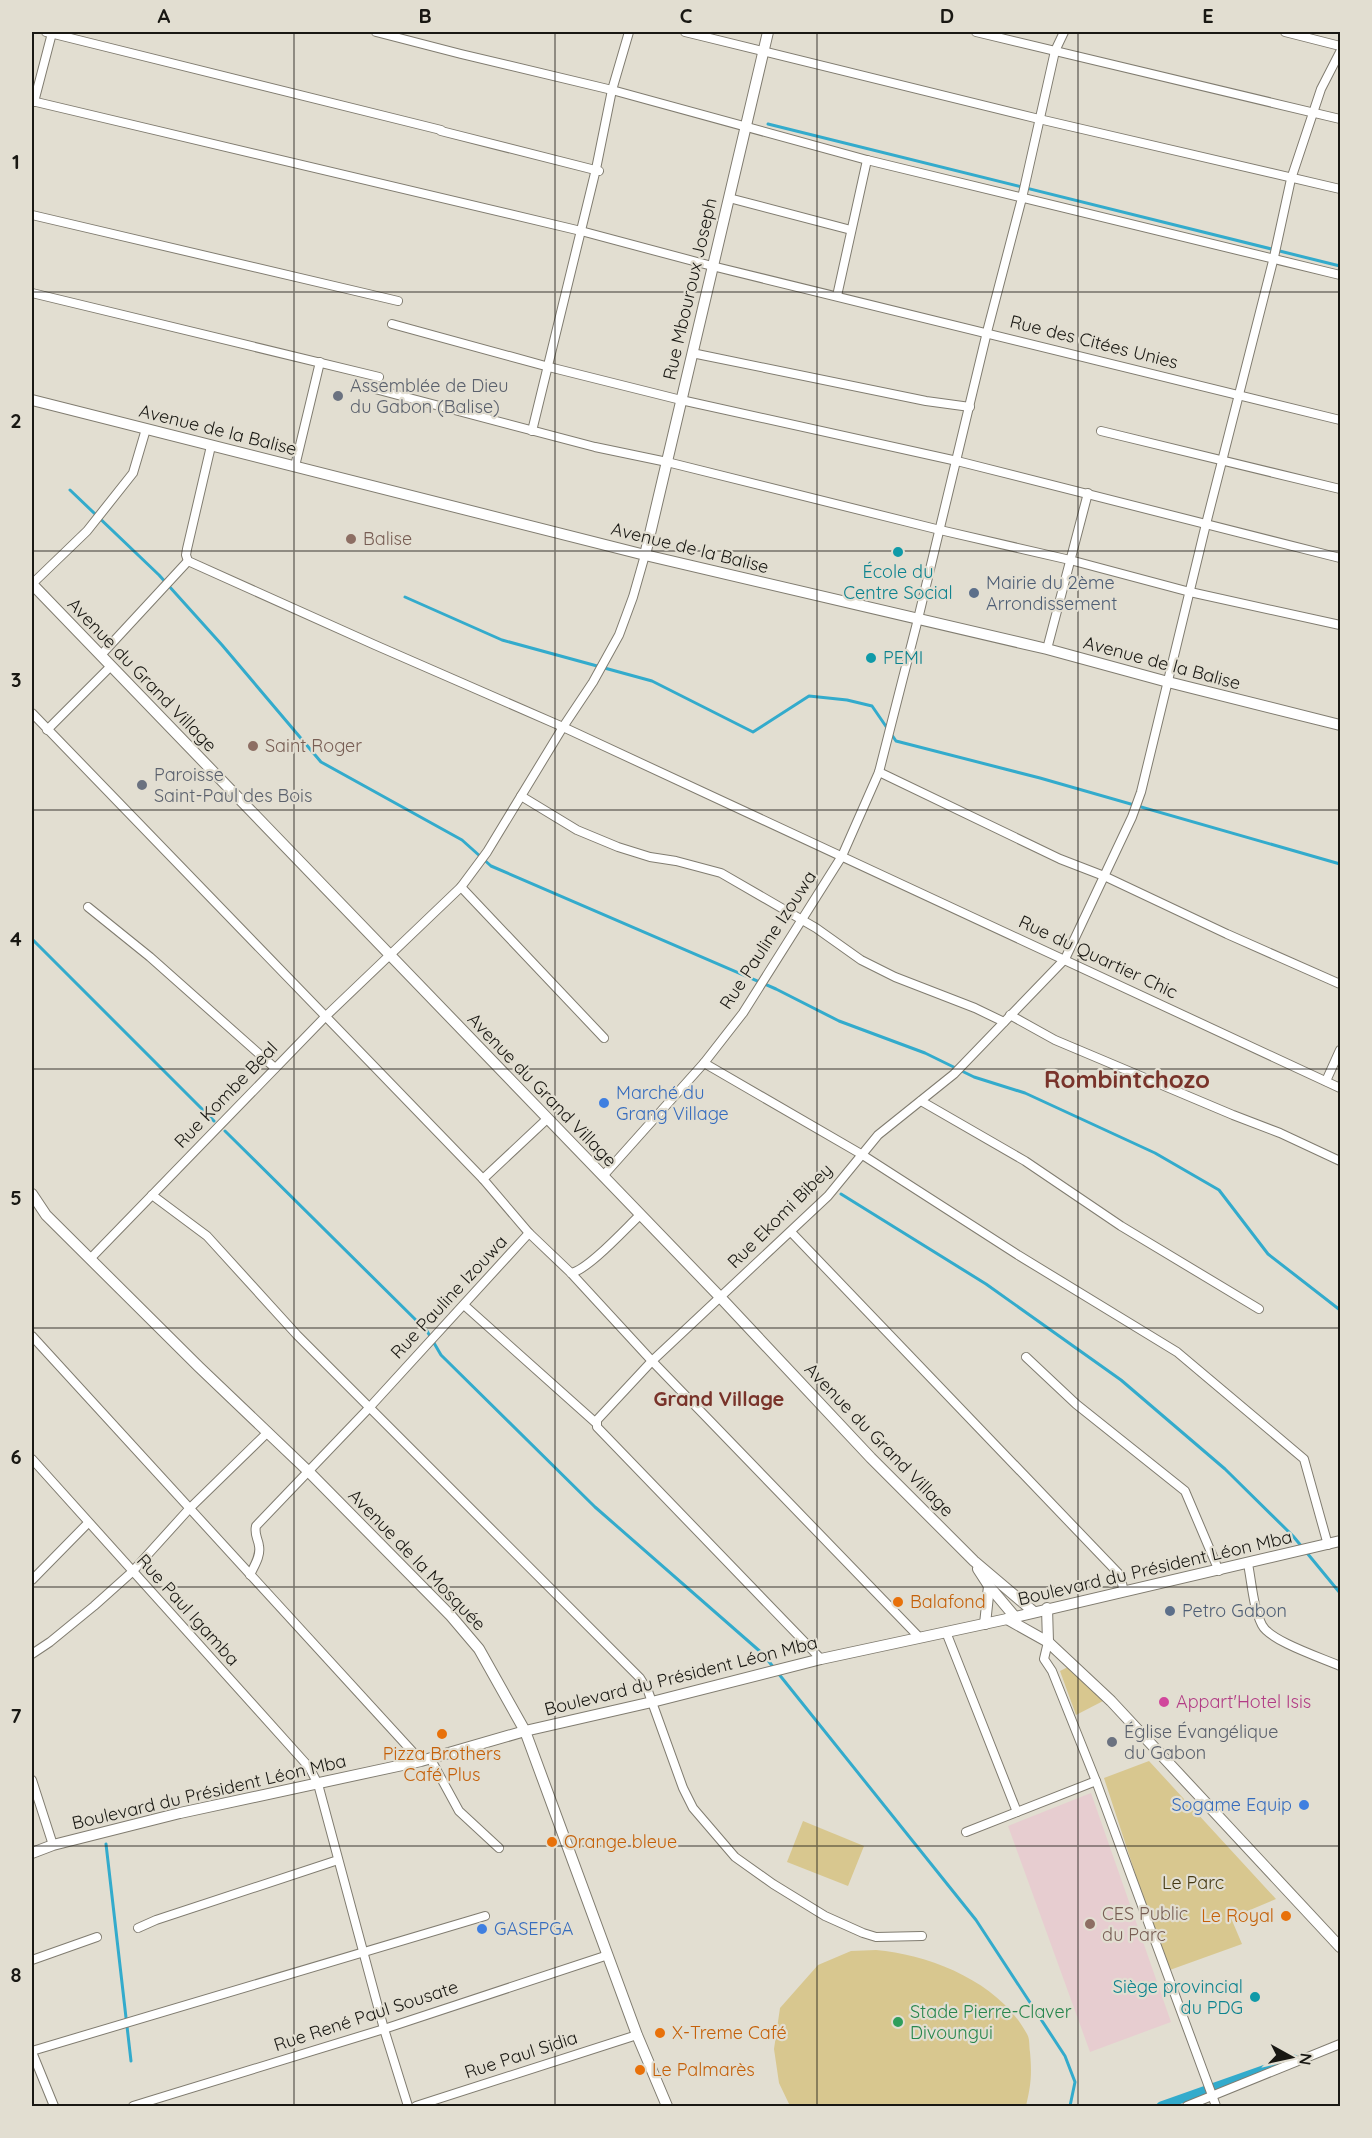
<svg xmlns="http://www.w3.org/2000/svg" width="1372" height="2138" font-family="Quicksand,sans-serif">
  <rect width="100%" height="100%" fill="#e2ded1"/>
  <path fill="#e7cdd0" d="M 1091,1793 L 1171,2022 L 1090,2052 L 1008,1826 Z"/>
  <g fill="#d8c78f">
    <path d="M 1072,1665 L 1105,1700 L 1076,1715 L 1060,1671 Z"/>
    <path d="M 1149,1761 L 1276,1899 L 1231,1918 L 1242,1944 L 1167,1971 L 1104,1778 Z"/>
    <path d="M 803,1821 L 864,1846 L 848,1886 L 787,1862 Z"/>
    <path d="M 876,1950 C 931,1955 999,1982 1027,2034 C 1030,2039 1029,2046 1030,2052 C 1032,2074 1031,2085 1026,2106 L 790,2106 L 779,2083 L 774,2049 L 780,2008 L 818,1965 L 851,1951 Z"/>
  </g>
  <g fill="none" stroke-linecap="round" stroke-linejoin="round">
    <g stroke="#33abcc" stroke-width="3">
      <path d="M 768,124 L 1340,266"/>
      <path d="M 70,490 L 159,575 L 222,645 L 321,762 L 462,840 L 491,866 L 776,989 L 839,1021 L 925,1053 L 974,1077 L 1025,1093 L 1155,1153 L 1219,1190 L 1268,1254 L 1340,1310"/>
      <path d="M 405,597 L 502,640 L 652,681 L 753,732 L 809,696 L 847,700 L 872,706 L 896,741 L 1040,778 L 1340,864"/>
      <path d="M 32,939 L 214,1121"/>
      <path d="M 225,1131 L 427,1331 L 441,1355 L 595,1507 L 763,1654 L 774,1668"/>
      <path d="M 841,1194 L 986,1284 L 1121,1380 L 1225,1469 L 1293,1536 L 1340,1593"/>
      <path d="M 778,1673 L 976,1920 L 1065,2056 L 1075,2082 L 1070,2106"/>
      <path d="M 106,1844 L 131,2061"/>
    </g>
    <path stroke="#33abcc" stroke-width="9" d="M 1161,2106 L 1294,2059"/>
    <defs>
      <g id="street">
        <path d="M 46,32 L 441,130"/>
        <path d="M 376,32 L 461,54 L 612,90 L 867,160 L 1340,275"/>
        <path d="M 685,32 L 1039,119 L 1340,189"/>
        <path d="M 976,32 L 1340,119"/>
        <path d="M 1285,32 L 1340,46"/>
        <path d="M 32,101 L 581,231 L 712,266 L 1340,420"/>
        <path d="M 34,102 L 52,33"/>
        <path d="M 441,131 L 599,171"/>
        <path d="M 729,198 L 851,230"/>
        <path d="M 32,215 L 398,301"/>
        <path d="M 32,293 L 379,377"/>
        <path d="M 837,296 L 867,160"/>
        <path d="M 392,324 L 549,367 L 681,400 L 957,461 L 1340,558"/>
        <path d="M 692,353 L 926,401 L 970,407"/>
        <path d="M 375,389 L 595,447 L 667,462 L 940,530 L 1070,560 L 1190,592 L 1340,625"/>
        <path d="M 532,431 L 596,169 L 612,90 L 629,32"/>
        <path d="M 1101,431 L 1340,489"/>
        <path d="M 211,446 L 187,549 L 186,555 L 188,561 L 375,645 L 563,727 L 1340,1088"/>
        <path d="M 295,466 L 320,362"/>
        <path d="M 32,584 L 87,531 L 133,473 L 146,429"/>
        <path d="M 1047,649 L 1088,493"/>
        <path d="M 101,655 L 188,561"/>
        <path d="M 32,713 L 483,1179 L 529,1233 L 571,1273 L 652,1361 L 919,1637"/>
        <path d="M 47,730 L 111,666"/>
        <path d="M 879,772 L 1060,859 L 1104,876 L 1227,934 L 1340,984"/>
        <path d="M 521,796 L 577,830 L 618,847 L 650,857 L 676,861 L 721,873 L 816,928 L 861,960 L 895,977 L 975,1008 L 1004,1022"/>
        <path d="M 461,887 L 604,1038"/>
        <path d="M 88,907 L 150,957 L 275,1068"/>
        <path d="M 1010,1015 L 1055,1040 L 1233,1115 L 1280,1133 L 1340,1161"/>
        <path d="M 704,1063 L 861,1154 L 1018,1255 L 1177,1352 L 1304,1459 L 1328,1545"/>
        <path d="M 1326,1081 L 1340,1050"/>
        <path d="M 921,1101 L 1025,1161 L 1121,1226 L 1259,1309"/>
        <path d="M 603,1176 L 704,1063 L 743,1013 L 842,856 L 879,772 L 918,619 L 987,332 L 1022,198 L 1055,51 L 1064,32"/>
        <path d="M 483,1179 L 547,1119"/>
        <path d="M 152,1195 L 207,1236 L 297,1335 L 640,1678 L 648,1691 L 683,1788 L 693,1808 L 735,1857 L 773,1884 L 825,1916 L 863,1933 L 876,1937 L 922,1936"/>
        <path d="M 791,1232 L 1120,1575 L 1124,1592"/>
        <path d="M 90,1259 L 326,1016 L 461,887 L 487,852 L 563,727 L 593,682 L 619,635 L 633,597 L 645,555"/>
        <path d="M 571,1273 C 588,1270 626,1228 640,1215"/>
        <path d="M 464,1305 L 596,1423"/>
        <path d="M 32,1336 L 421,1761"/>
        <path d="M 1026,1357 L 1076,1404 L 1185,1491 L 1219,1571"/>
        <path d="M 32,1459 L 309,1767 L 318,1784 L 384,2029 L 408,2106"/>
        <path d="M 1248,1564 C 1252,1584 1253,1607 1262,1625 C 1270,1641 1322,1658 1340,1666"/>
        <path d="M 250,1575 C 254,1566 261,1556 259,1546 C 258,1538 254,1535 256,1526 L 369,1408 L 529,1233"/>
        <path d="M 32,1580 L 88,1523"/>
        <path d="M 946,1632 L 1017,1812"/>
        <path d="M 1048,1642 L 1044,1659 L 1052,1671 L 1096,1781 L 1216,2106"/>
        <path d="M 32,1654 L 50,1642 L 94,1606 L 132,1572 L 189,1509 L 268,1432"/>
        <path d="M 821,1659 L 597,1427 L 597,1420 L 652,1361 L 828,1196 L 878,1135 L 954,1074 L 1065,959 L 1132,817 L 1141,792 L 1206,524 L 1274,257 L 1291,179 L 1321,89 L 1340,52"/>
        <path d="M 430,1758 L 459,1811 L 499,1848"/>
        <path d="M 32,1780 L 53,1845"/>
        <path d="M 966,1832 L 1096,1781"/>
        <path d="M 138,1928 L 156,1920 L 338,1860"/>
        <path d="M 32,1960 L 97,1937"/>
        <path d="M 32,2051 L 485,1916"/>
        <path d="M 32,2052 L 54,2106"/>
        <path d="M 133,2106 L 384,2029 L 608,1955"/>
        <path d="M 416,2106 L 637,2035"/>
        <path d="M 1187,2106 L 1340,2044"/>
      </g>
      <g id="secondary">
        <path d="M 32,400 L 645,555 L 1047,649 L 1168,682 L 1340,725"/>
        <path d="M 645,555 L 768,32"/>
        <path d="M 32,584 L 721,1298 L 871,1458 L 974,1561 L 1034,1612"/>
        <path d="M 32,1194 L 46,1215 L 199,1367 L 308,1471 L 451,1616 L 479,1649 L 525,1731 L 637,2035 L 667,2106"/>
        <path d="M 978,1569 L 989,1586 L 1015,1617"/>
        <path d="M 1047,1608 L 1048,1642"/>
        <path d="M 1007,1619 L 1048,1642 L 1111,1701 L 1340,1947"/>
        <path d="M 985,1624 L 989,1586"/>
        <path d="M 32,1853 L 53,1845 L 180,1813 L 421,1761 L 525,1731 L 652,1702 L 821,1659 L 1007,1619 L 1340,1541"/>
      </g>
    </defs>
    <use href="#street" stroke="#807c70" stroke-width="10"/>
    <use href="#secondary" stroke="#807c70" stroke-width="12"/>
    <use href="#street" stroke="#fff" stroke-width="8"/>
    <use href="#secondary" stroke="#fff" stroke-width="10"/>
  </g>
  <path fill="none" stroke="#191813" stroke-width="1.5" stroke-opacity="0.55" d="M 294,32 L 294,2106M 555,32 L 555,2106M 817,32 L 817,2106M 1078,32 L 1078,2106M 32,292 L 1340,292M 32,551 L 1340,551M 32,810 L 1340,810M 32,1069 L 1340,1069M 32,1328 L 1340,1328M 32,1587 L 1340,1587M 32,1846 L 1340,1846"/>
  <g fill="#6b7280" stroke="#e2ded1" stroke-width="2">
    <circle cx="338" cy="396" r="6"/>
    <circle cx="142" cy="785" r="6"/>
    <circle cx="1112" cy="1742" r="6"/>
  </g>
  <g fill="#8d6e63" stroke="#e2ded1" stroke-width="2">
    <circle cx="351" cy="539" r="6"/>
    <circle cx="253" cy="746" r="6"/>
    <circle cx="1090" cy="1924" r="6"/>
  </g>
  <g fill="#0f9aa8" stroke="#e2ded1" stroke-width="2">
    <circle cx="898" cy="552" r="6"/>
    <circle cx="871" cy="658" r="6"/>
    <circle cx="1255" cy="1997" r="6"/>
  </g>
  <g fill="#5c6f8a" stroke="#e2ded1" stroke-width="2">
    <circle cx="974" cy="593" r="6"/>
    <circle cx="1170" cy="1611" r="6"/>
  </g>
  <g fill="#3f7fe0" stroke="#e2ded1" stroke-width="2">
    <circle cx="604" cy="1103" r="6"/>
    <circle cx="1304" cy="1805" r="6"/>
    <circle cx="482" cy="1929" r="6"/>
  </g>
  <g fill="#e8710a" stroke="#e2ded1" stroke-width="2">
    <circle cx="898" cy="1602" r="6"/>
    <circle cx="442" cy="1734" r="6"/>
    <circle cx="552" cy="1842" r="6"/>
    <circle cx="1286" cy="1916" r="6"/>
    <circle cx="660" cy="2033" r="6"/>
    <circle cx="640" cy="2070" r="6"/>
  </g>
  <circle fill="#d1479c" stroke="#e2ded1" stroke-width="2" cx="1164" cy="1702" r="6"/>
  <circle fill="#2e9e5b" stroke="#e2ded1" stroke-width="2" cx="898" cy="2022" r="6"/>
  <g text-anchor="middle" stroke-width="4.5" stroke-linejoin="round" paint-order="stroke">
    <g font-size="18" fill="#191813" stroke="#e2ded1">
      <text transform="translate(690 289) rotate(-77)" y="6">Rue Mbouroux Joseph</text>
      <text transform="translate(1094 342) rotate(14)" y="6">Rue des Citées Unies</text>
      <text transform="translate(218 430) rotate(14)" y="6">Avenue de la Balise</text>
      <text transform="translate(690 548) rotate(14)" y="6">Avenue de la Balise</text>
      <text transform="translate(1162 663) rotate(15)" y="6">Avenue de la Balise</text>
      <text transform="translate(142 675) rotate(46)" y="6">Avenue du Grand Village</text>
      <text transform="translate(768 940) rotate(-57)" y="6">Rue Pauline Izouwa</text>
      <text transform="translate(1098 957) rotate(25)" y="6">Rue du Quartier Chic</text>
      <text transform="translate(542 1090) rotate(46)" y="6">Avenue du Grand Village</text>
      <text transform="translate(226 1095) rotate(-46)" y="6">Rue Kombe Beal</text>
      <text transform="translate(780 1216) rotate(-45)" y="6">Rue Ekomi Bibey</text>
      <text transform="translate(449 1297) rotate(-47)" y="6">Rue Pauline Izouwa</text>
      <text transform="translate(879 1440) rotate(46)" y="6">Avenue du Grand Village</text>
      <text transform="translate(417 1560) rotate(46)" y="6">Avenue de la Mosquée</text>
      <text transform="translate(1155 1568) rotate(-13)" y="6">Boulevard du Président Léon Mba</text>
      <text transform="translate(188 1610) rotate(48)" y="6">Rue Paul Igamba</text>
      <text transform="translate(681 1676) rotate(-14)" y="6">Boulevard du Président Léon Mba</text>
      <text transform="translate(209 1792) rotate(-13)" y="6">Boulevard du Président Léon Mba</text>
      <text transform="translate(366 2016) rotate(-18)" y="6">Rue René Paul Sousate</text>
      <text transform="translate(521 2055) rotate(-18)" y="6">Rue Paul Sidia</text>
    </g>
    <g font-size="18" fill="#5b616d" stroke="#e2ded1" text-anchor="start">
      <text x="350" y="392">Assemblée de Dieu<tspan x="350" dy="21">du Gabon (Balise)</tspan></text>
      <text x="154" y="781">Paroisse<tspan x="154" dy="21">Saint-Paul des Bois</tspan></text>
      <text x="1124" y="1738">Église Évangélique<tspan x="1124" dy="21">du Gabon</tspan></text>
    </g>
    <g font-size="18" fill="#785e54" stroke="#e2ded1" text-anchor="start">
      <text x="363" y="545">Balise</text>
      <text x="265" y="752">Saint Roger</text>
      <text x="1102" y="1920">CES Public<tspan x="1102" dy="21">du Parc</tspan></text>
    </g>
    <g font-size="18" fill="#0d838f" stroke="#e2ded1">
      <text x="898" y="578">École du<tspan x="898" dy="21">Centre Social</tspan></text>
      <text x="883" y="664" text-anchor="start">PEMI</text>
      <text x="1243" y="1993" text-anchor="end">Siège provincial<tspan x="1243" dy="21">du PDG</tspan></text>
    </g>
    <g font-size="18" fill="#4e5e75" stroke="#e2ded1" text-anchor="start">
      <text x="986" y="589">Mairie du 2ème<tspan x="986" dy="21">Arrondissement</tspan></text>
      <text x="1182" y="1617">Petro Gabon</text>
    </g>
    <g font-size="18" fill="#366cbe" stroke="#e2ded1" text-anchor="start">
      <text x="616" y="1099">Marché du<tspan x="616" dy="21">Grang Village</tspan></text>
      <text x="1292" y="1811" text-anchor="end">Sogame Equip</text>
      <text x="494" y="1935">GASEPGA</text>
    </g>
    <g font-size="18" fill="#c56008" stroke="#e2ded1" text-anchor="start">
      <text x="910" y="1608">Balafond</text>
      <text x="442" y="1760" text-anchor="middle">Pizza Brothers<tspan x="442" dy="21">Café Plus</tspan></text>
      <text x="564" y="1848">Orange bleue</text>
      <text x="1274" y="1922" text-anchor="end">Le Royal</text>
      <text x="672" y="2039">X-Treme Café</text>
      <text x="652" y="2076">Le Palmarès</text>
    </g>
    <g font-size="18" fill="#b23c85" stroke="#e2ded1" text-anchor="start">
      <text x="1176" y="1708">Appart'Hotel Isis</text>
    </g>
    <g font-size="18" fill="#443913" stroke="#e2ded1">
      <text x="1193" y="1889">Le Parc</text>
    </g>
    <g font-size="18" fill="#27864d" stroke="#e2ded1" text-anchor="start">
      <text x="910" y="2018">Stade Pierre-Claver<tspan x="910" dy="21">Divoungui</tspan></text>
    </g>
    <g font-size="20" font-weight="bold" fill="#79332a" stroke="#e2ded1">
      <text x="719" y="1406">Grand Village</text>
    </g>
    <g font-size="24" font-weight="bold" fill="#79332a" stroke="#e2ded1">
      <text x="1127" y="1088">Rombintchozo</text>
    </g>
  </g>
  <rect width="1372" height="2138" fill="none" stroke="#e2ded1" stroke-width="66"/>
  <g transform="translate(1291 2057) rotate(98)" stroke="#e2ded1" stroke-width="4.5" paint-order="stroke">
  <path d="M0-4.5L10 22L0 15L-10 22Z" fill="#191813"/>
  <text y="-9" font-size="16" font-weight="bold" text-anchor="middle" fill="#191813">N</text>
  </g>
  <rect x="33" y="33" width="1306" height="2072" fill="none" stroke="#191813" stroke-width="2"/>
  <g font-size="20" text-anchor="middle" font-weight="bold" fill="#191813">
    <text x="164" y="23">A</text>
    <text x="425" y="23">B</text>
    <text x="686" y="23">C</text>
    <text x="947" y="23">D</text>
    <text x="1208" y="23">E</text>
    <text x="16" y="169">1</text>
    <text x="16" y="428">2</text>
    <text x="16" y="687">3</text>
    <text x="16" y="946">4</text>
    <text x="16" y="1205">5</text>
    <text x="16" y="1464">6</text>
    <text x="16" y="1723">7</text>
    <text x="16" y="1982">8</text>
  </g>
</svg>
